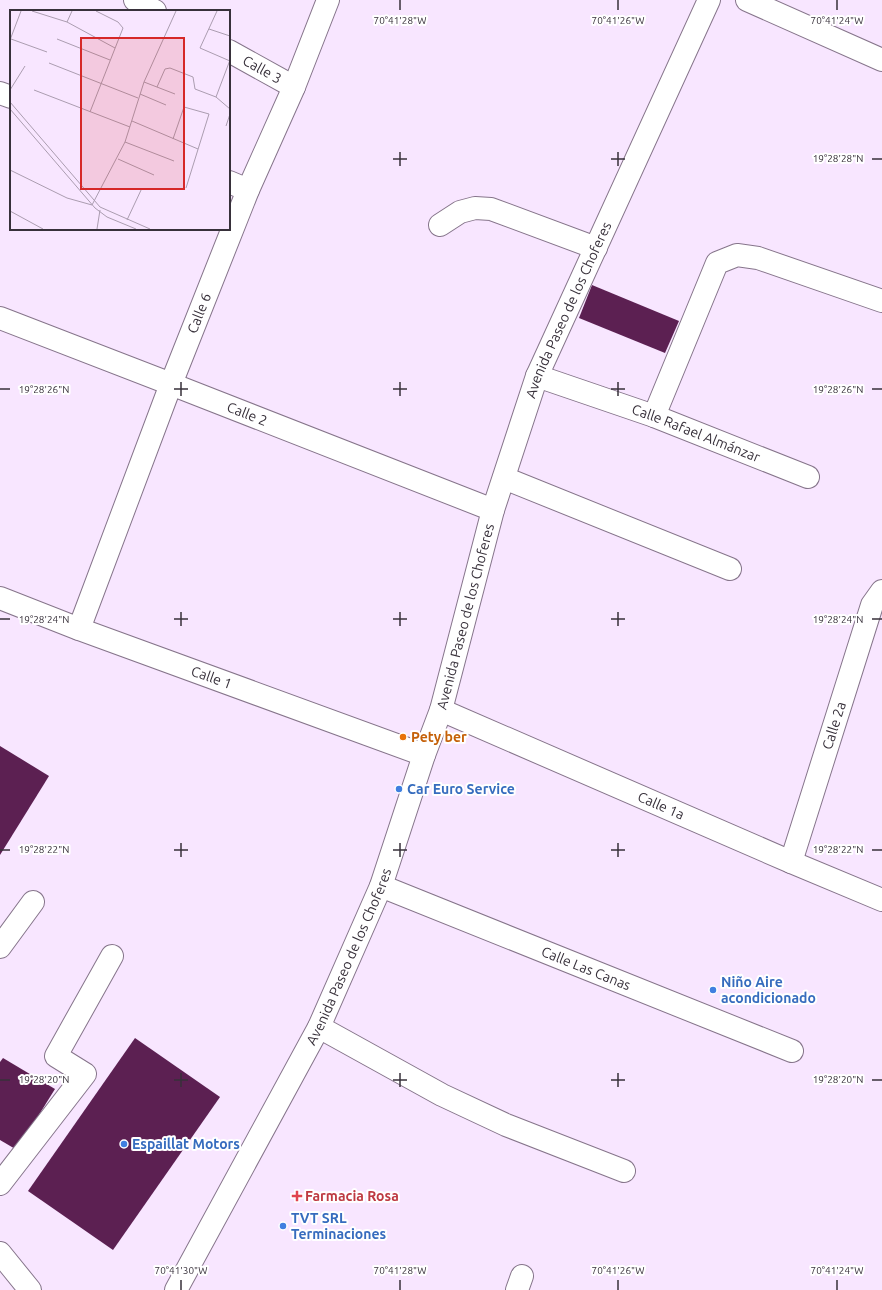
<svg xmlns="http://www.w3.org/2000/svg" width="882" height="1290" font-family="Ubuntu,sans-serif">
  <rect width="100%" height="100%" fill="#f8e6ff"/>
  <g fill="#5c2052">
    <path d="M 592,285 L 679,321 L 665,353 L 579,318 Z"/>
    <path d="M 0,746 L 49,776 L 0,855 Z"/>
    <path d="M 135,1038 L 220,1097 L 113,1250 L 28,1191 Z"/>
    <path d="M 3,1058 L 55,1089 L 17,1150 L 0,1140 L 0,1062 Z"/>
  </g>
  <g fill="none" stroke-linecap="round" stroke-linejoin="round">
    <defs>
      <g id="minor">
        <path d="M 135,0 L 155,11"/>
        <path d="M 747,0 L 882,60"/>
        <path id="s1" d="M 229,51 L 294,87"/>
        <path d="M 0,93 L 11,97"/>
        <path d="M 229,182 L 248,190"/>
        <path d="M 440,225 L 460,212 L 475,208 L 491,209 L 596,248"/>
        <path id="s2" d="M 0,318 L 171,384 L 493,510"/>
        <path id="s3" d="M 537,376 L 654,416 L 808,477"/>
        <path d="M 654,416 L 717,263 L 737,255 L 758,258 L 882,301"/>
        <path d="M 504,478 L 730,569"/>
        <path id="s4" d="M 0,598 L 79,629 L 424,755"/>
        <path id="s5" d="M 79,629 L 171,384 L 248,190 L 294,87 L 328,0"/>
        <path id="s6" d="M 441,710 L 791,862 L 882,900"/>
        <path id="s7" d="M 791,862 L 872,605 L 882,591"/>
        <path id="s8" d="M 381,886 L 792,1051"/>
        <path d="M 0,947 L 33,902"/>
        <path d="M 319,1027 L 442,1095 L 506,1125 L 624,1171"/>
        <path d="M 0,1184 L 85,1074 L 56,1056 L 112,956"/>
        <path id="s9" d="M 176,1290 L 319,1027 L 381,886 L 424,755 L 441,710 L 493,510 L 537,376 L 709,0"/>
        <path d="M 517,1290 L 522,1276"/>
      </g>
      <path id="highway" d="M 0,1253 L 30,1290"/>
    </defs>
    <use href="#minor" stroke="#86758b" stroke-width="24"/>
    <use href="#highway" stroke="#86758b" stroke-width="24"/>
    <use href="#minor" stroke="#fff" stroke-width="22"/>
    <use href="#highway" stroke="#fff" stroke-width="22"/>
  </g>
  <path fill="none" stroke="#37303a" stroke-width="1.5" d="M 400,0 L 400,10M 618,0 L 618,10M 837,0 L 837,10M 400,152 L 400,166M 618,152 L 618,166M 393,159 L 407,159M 611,159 L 625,159M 872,159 L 882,159M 181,382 L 181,396M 400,382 L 400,396M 618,382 L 618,396M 0,389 L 10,389M 174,389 L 188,389M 393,389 L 407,389M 611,389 L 625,389M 872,389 L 882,389M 181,612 L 181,626M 400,612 L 400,626M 618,612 L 618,626M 0,619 L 10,619M 174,619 L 188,619M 393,619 L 407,619M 611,619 L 625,619M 872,619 L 882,619M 181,843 L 181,857M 400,843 L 400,857M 618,843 L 618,857M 0,850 L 10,850M 174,850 L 188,850M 393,850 L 407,850M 611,850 L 625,850M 872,850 L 882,850M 181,1073 L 181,1087M 400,1073 L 400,1087M 618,1073 L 618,1087M 0,1080 L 10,1080M 174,1080 L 188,1080M 393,1080 L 407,1080M 611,1080 L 625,1080M 872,1080 L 882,1080M 181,1280 L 181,1290M 400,1280 L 400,1290M 618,1280 L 618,1290M 837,1280 L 837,1290"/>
  <circle fill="#e8710a" stroke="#fff" stroke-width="1.5" cx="403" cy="737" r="4"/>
  <g fill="#3f7fe0" stroke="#fff" stroke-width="1.5">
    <circle cx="399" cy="789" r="4"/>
    <circle cx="713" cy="990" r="4"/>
    <circle cx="124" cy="1144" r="4"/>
    <circle cx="283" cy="1226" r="4"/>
  </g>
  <path fill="#e0444e" stroke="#fff" stroke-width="1.5" d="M295 1190h4v4h4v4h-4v4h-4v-4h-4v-4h4z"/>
  <g text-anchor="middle" stroke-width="4" stroke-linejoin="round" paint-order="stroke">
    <g font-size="14" fill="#37303a" stroke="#fff">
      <text dy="5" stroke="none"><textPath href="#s1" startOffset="38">Calle 3</textPath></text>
      <text dy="5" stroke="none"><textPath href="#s9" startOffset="1060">Avenida Paseo de los Choferes</textPath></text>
      <text dy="5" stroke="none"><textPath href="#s5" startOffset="338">Calle 6</textPath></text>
      <text dy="5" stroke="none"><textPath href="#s2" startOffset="265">Calle 2</textPath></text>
      <text dy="5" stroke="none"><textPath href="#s3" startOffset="169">Calle Rafael Almánzar</textPath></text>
      <text dy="5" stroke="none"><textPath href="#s9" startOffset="736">Avenida Paseo de los Choferes</textPath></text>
      <text dy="5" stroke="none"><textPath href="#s4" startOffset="226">Calle 1</textPath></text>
      <text dy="5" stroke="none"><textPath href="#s7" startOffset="143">Calle 2a</textPath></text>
      <text dy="5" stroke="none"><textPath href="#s6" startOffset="240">Calle 1a</textPath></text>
      <text dy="5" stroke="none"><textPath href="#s9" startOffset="376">Avenida Paseo de los Choferes</textPath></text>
      <text dy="5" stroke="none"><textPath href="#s8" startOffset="221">Calle Las Canas</textPath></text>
    </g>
    <g font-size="14" font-weight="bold" fill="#c56008" stroke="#fff" text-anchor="start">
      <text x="411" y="742">Pety ber</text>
    </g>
    <g font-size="14" font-weight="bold" fill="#366cbe" stroke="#fff" text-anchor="start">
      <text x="407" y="794">Car Euro Service</text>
      <text x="721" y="987">Niño Aire<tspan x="721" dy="16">acondicionado</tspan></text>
      <text x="132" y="1149">Espaillat Motors</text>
      <text x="291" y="1223">TVT SRL<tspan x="291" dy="16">Terminaciones</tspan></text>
    </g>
    <g font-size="14" font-weight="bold" fill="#be3a42" stroke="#fff" text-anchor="start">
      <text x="305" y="1201">Farmacia Rosa</text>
    </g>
  </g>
  <g transform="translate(10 10)">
    <rect width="220" height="220" fill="#f8e6ff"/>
    <path fill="none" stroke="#ab9db0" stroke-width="1" d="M 22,1 L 57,12 L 105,38M 207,1 L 190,38 L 220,51M 57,12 L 62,1M 199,19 L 220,26M 1,29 L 37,42M 47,29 L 100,50M 0,30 L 11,1M 39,53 L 128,88M 134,72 L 165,84M 147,77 L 155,59 L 160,58 L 183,67 L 185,79 L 206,87 L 220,99M 0,80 L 15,56M 24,80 L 120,117M 130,84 L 156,95M 206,87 L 220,50M 0,92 L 90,197 L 140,219M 0,99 L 85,198 L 97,207 L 126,219M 80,102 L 113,18 L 108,12 L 86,1M 122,111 L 188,139M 216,116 L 220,104M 163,129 L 174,97 L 199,104 L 176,178M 115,132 L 164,151M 108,149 L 144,165M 0,160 L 57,188 L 82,195 L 115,132 L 134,72 L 166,1M 0,201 L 33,219M 117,210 L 132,178M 87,219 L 90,200"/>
    <path fill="#d62828" fill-opacity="0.15" stroke="#d62828" stroke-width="2" d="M 71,28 L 174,28 L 174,179 L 71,179 Z"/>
    <rect width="220" height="220" fill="none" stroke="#37303a" stroke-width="2"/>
  </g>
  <g font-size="10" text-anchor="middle" fill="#37303a" stroke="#fff" stroke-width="4" stroke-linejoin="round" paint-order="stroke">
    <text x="400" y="24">70°41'28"W</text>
    <text x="618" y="24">70°41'26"W</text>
    <text x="837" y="24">70°41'24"W</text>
    <text x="838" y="162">19°28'28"N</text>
    <text x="44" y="393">19°28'26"N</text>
    <text x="838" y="393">19°28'26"N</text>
    <text x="44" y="623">19°28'24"N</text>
    <text x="838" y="623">19°28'24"N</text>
    <text x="44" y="853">19°28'22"N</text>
    <text x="838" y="853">19°28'22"N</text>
    <text x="44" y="1083">19°28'20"N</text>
    <text x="838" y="1083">19°28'20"N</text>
    <text x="181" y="1274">70°41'30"W</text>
    <text x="400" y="1274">70°41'28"W</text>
    <text x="618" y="1274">70°41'26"W</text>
    <text x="837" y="1274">70°41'24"W</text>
  </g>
</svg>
